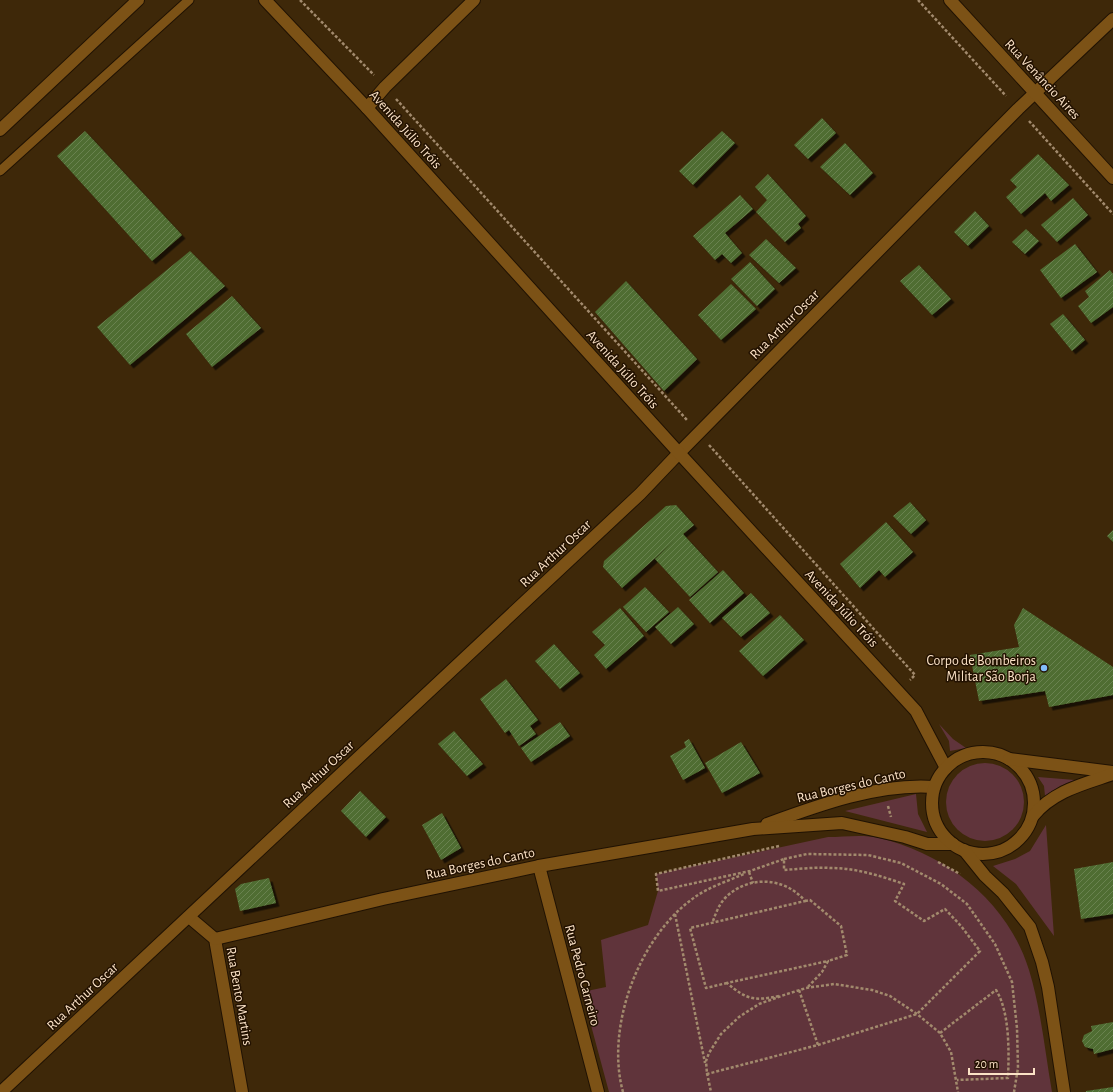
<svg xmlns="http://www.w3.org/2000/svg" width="1113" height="1092" font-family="'Alegreya Sans',sans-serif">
  <defs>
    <pattern id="building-hatch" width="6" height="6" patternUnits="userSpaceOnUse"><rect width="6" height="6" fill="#4f6d33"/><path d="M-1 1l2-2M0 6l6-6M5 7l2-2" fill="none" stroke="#69824f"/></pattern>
    <filter id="shadow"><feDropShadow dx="3.5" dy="3.5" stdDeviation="0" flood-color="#0009"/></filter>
  </defs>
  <rect width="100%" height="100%" fill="#3e2809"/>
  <g fill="#60343b">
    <path d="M 939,724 L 953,739 L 966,748 L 950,751 L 949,741 Z"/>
    <circle cx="985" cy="802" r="39"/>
    <path d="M 1038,777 L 1075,780 L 1060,786 L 1045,796 L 1044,786 Z"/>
    <path d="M 916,794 L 918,814 L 927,832 L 845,811 Z"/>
    <path d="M 1046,825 L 1054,936 L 1016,884 L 993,866 L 1015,859 L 1030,851 Z"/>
    <path d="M 828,837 C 844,837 863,834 879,838 C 947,854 1008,902 1029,970 C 1041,1009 1045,1052 1052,1092 L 609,1092 L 582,992 L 606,987 L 601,940 L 648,925 L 658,891 L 656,874 Z"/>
  </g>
  <g fill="url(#building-hatch)" filter="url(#shadow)">
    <path d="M 822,118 L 836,133 L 808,159 L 794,145 Z"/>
    <path d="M 85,131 L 182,235 L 152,261 L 57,156 Z"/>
    <path d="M 722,131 L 735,143 L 693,185 L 679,171 Z"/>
    <path d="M 845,143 L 873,173 L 850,195 L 820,167 Z"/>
    <path d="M 1038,154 L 1069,185 L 1051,201 L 1045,193 L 1021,214 L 1006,197 L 1017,187 L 1010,180 Z"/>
    <path d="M 768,174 L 806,216 L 798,224 L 801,228 L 785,242 L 756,212 L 767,200 L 755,187 Z"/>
    <path d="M 740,195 L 753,209 L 725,233 L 742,253 L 731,263 L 722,254 L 715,260 L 693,236 Z"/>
    <path d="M 1073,198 L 1088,215 L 1057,242 L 1041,225 Z"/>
    <path d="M 975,211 L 989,226 L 968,246 L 954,232 Z"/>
    <path d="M 1026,229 L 1039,241 L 1025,254 L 1012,242 Z"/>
    <path d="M 766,239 L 796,268 L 779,283 L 749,255 Z"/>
    <path d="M 1075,244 L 1097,272 L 1061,298 L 1040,270 Z"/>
    <path d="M 190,251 L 225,286 L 130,365 L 97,327 Z"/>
    <path d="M 750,262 L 775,289 L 757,306 L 731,279 Z"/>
    <path d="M 919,265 L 951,299 L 932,315 L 900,281 Z"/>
    <path d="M 1110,270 L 1113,274 L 1113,307 L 1091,323 L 1078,306 L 1089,297 L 1085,291 Z"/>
    <path d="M 626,281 L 697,359 L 664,391 L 595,312 Z"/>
    <path d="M 731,284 L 756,309 L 721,340 L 698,315 Z"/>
    <path d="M 232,296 L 261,328 L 212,367 L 186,334 Z"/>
    <path d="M 1063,314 L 1085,340 L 1072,351 L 1050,324 Z"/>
    <path d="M 910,502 L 926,520 L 911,534 L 893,516 Z"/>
    <path d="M 676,505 L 694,525 L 683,534 L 718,572 L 690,597 L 655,559 L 676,539 L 622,588 L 603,567 L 604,561 L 666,506 Z"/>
    <path d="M 886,522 L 913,552 L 885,577 L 879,570 L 860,588 L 840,564 Z"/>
    <path d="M 1113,530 L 1113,542 L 1107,536 Z"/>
    <path d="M 723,570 L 744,593 L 710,623 L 689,600 Z"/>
    <path d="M 645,587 L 669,612 L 646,632 L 623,607 Z"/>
    <path d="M 751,593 L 770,613 L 741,637 L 722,618 Z"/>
    <path d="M 678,607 L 694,624 L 671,644 L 655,627 Z"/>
    <path d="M 620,608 L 644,636 L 606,669 L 594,655 L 605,645 L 592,632 Z"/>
    <path d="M 1023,608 L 1113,667 L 1113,695 L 1049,707 L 1045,691 L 979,701 L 970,655 L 1019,647 L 1014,625 Z"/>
    <path d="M 780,615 L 804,640 L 763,676 L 739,651 Z"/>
    <path d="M 554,644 L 580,673 L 560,689 L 535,661 Z"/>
    <path d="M 506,679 L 538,720 L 530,726 L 536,734 L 519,746 L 509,730 L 505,733 L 480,699 Z"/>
    <path d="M 560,722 L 570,736 L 531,762 L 521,748 Z"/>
    <path d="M 454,731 L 483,764 L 467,776 L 438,744 Z"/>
    <path d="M 689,739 L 705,768 L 683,780 L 670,756 L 686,747 L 684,742 Z"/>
    <path d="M 741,742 L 760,773 L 722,793 L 705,763 Z"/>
    <path d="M 360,791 L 386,817 L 366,837 L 341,811 Z"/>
    <path d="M 442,813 L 461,848 L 441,860 L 422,825 Z"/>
    <path d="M 1113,862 L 1113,914 L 1081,919 L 1074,869 Z"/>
    <path d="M 269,878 L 276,903 L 240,911 L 235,889 L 241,884 Z"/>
    <path d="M 1113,1022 L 1113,1049 L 1094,1054 L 1093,1049 L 1085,1047 L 1082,1041 L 1084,1035 L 1092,1031 L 1091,1026 Z"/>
    <path d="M 1113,1087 L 1113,1092 L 1086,1092 L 1086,1091 Z"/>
  </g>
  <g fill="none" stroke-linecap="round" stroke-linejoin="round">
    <defs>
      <path id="service" d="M 0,171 L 189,0"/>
      <g id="minor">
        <path d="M 367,108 L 385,87 L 474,0"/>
        <path d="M 0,130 L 138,0"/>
        <path d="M 679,453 L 1018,109 L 1113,19"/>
        <path d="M 539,866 L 598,1092"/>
      </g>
      <g id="tertiary">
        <path d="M 767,824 C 819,805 879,783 934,787"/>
        <path d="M 189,917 L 215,939 L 242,1092"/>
        <path d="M 215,939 L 383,899 L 539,866 L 753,829 L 842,823 L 905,837 L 927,844 L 953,844"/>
        <path d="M 1,1092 L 640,494 L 679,453"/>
      </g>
      <g id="secondary">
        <path d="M 265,0 L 367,108 L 679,453 L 916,711 L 946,768"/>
        <path d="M 950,0 L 1113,178"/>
        <circle cx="983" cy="803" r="51"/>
        <path d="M 1009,759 L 1113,772"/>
        <path d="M 1033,816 C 1053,791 1084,784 1113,774"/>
        <path d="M 964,850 L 985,876 L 1003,893 L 1030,927 L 1042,962 L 1048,987 L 1064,1092"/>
      </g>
    </defs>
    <use href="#service" stroke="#201203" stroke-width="11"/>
    <use href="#minor" stroke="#201203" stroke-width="14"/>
    <use href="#tertiary" stroke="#201203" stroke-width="14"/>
    <use href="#secondary" stroke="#201203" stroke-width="14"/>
    <g stroke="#a28a6d" stroke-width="2.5" stroke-dasharray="3 2" stroke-linecap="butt">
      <path d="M 300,0 L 374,75"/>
      <path d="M 918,0 L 1006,96"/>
      <path d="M 396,99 L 687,420"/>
      <path d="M 1029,121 L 1113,214"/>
      <path d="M 709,445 L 915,675 L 910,680"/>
      <path d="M 888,806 L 891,817"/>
      <path d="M 779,846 L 656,874 L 658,891 L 750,871 L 784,859 L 784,870 C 799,869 815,867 831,868 C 856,868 881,876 904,884 L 895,901 L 924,921 L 945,909 L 961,926 L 980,951 L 917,1014 L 818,1045 L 707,1074 L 706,1061 L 709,1053 L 721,1034 L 739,1017 L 759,1004 L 787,994 L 806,988 L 834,984 L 872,990 L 890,996 L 917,1014 L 940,1033 L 951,1052 L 958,1092"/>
      <path d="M 784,859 L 807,854 L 868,855 L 901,863 L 941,884 L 967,904 L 995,944 L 1012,982 L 1017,1028 L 1018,1068 L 1014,1092"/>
      <path d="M 938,862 L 960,874"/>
      <path d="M 749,872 L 753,883"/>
      <path d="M 805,901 L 810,900 L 841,926 L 847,955 L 828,961"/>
      <path d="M 675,914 L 705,1063"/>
      <path d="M 713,921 C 716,913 719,904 726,897 C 749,875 785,877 805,901 L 690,928 L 706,988 L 727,983"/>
      <path d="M 799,990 L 818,1045"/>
      <path d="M 779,996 C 754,1001 747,1000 727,983 L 828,961 L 822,972 L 807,988"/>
      <path d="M 940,1033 L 996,990 C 1010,1012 1009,1053 1008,1078 L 957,1080"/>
      <path d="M 707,1073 L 711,1092"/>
      <path d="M 623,1092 C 605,1027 639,936 695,897 C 709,887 728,881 744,874"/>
    </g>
    <use href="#service" stroke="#7c5216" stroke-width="9"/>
    <use href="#minor" stroke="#7c5216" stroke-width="12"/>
    <use href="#tertiary" stroke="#7c5216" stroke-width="12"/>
    <use href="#secondary" stroke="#7c5216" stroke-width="12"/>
  </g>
  <circle fill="#82bcfa" stroke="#210" stroke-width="1.5" cx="1044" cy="668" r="4"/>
  <g text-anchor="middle" stroke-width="3" stroke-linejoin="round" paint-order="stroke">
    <g font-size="14" fill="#fbe2c6" stroke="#210">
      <text transform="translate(1043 79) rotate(47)" y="5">Rua Venâncio Aires</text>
      <text transform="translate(406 129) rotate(48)" y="5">Avenida Júlio Tróis</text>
      <text transform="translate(784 324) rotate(-45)" y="5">Rua Arthur Oscar</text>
      <text transform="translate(623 369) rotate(48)" y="5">Avenida Júlio Tróis</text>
      <text transform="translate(555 553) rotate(-43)" y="5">Rua Arthur Oscar</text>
      <text transform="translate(842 608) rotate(47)" y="5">Avenida Júlio Tróis</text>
      <text transform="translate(318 774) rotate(-43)" y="5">Rua Arthur Oscar</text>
      <text transform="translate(851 785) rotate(-13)" y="5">Rua Borges do Canto</text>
      <text transform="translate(480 863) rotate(-12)" y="5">Rua Borges do Canto</text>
      <text transform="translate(583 975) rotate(75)" y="5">Rua Pedro Carneiro</text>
      <text transform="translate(82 996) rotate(-43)" y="5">Rua Arthur Oscar</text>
      <text transform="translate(240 996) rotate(80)" y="5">Rua Bento Martins</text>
    </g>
    <g font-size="14" fill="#fbe2c6" stroke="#210" text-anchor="end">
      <text x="1036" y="665">Corpo de Bombeiros<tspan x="1036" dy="16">Militar São Borja</tspan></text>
    </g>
  </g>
  <path d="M969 1068v6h65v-6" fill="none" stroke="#fbe2c6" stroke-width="2"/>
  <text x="975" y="1068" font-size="12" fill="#fbe2c6" stroke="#221100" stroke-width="3" paint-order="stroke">20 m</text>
</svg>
